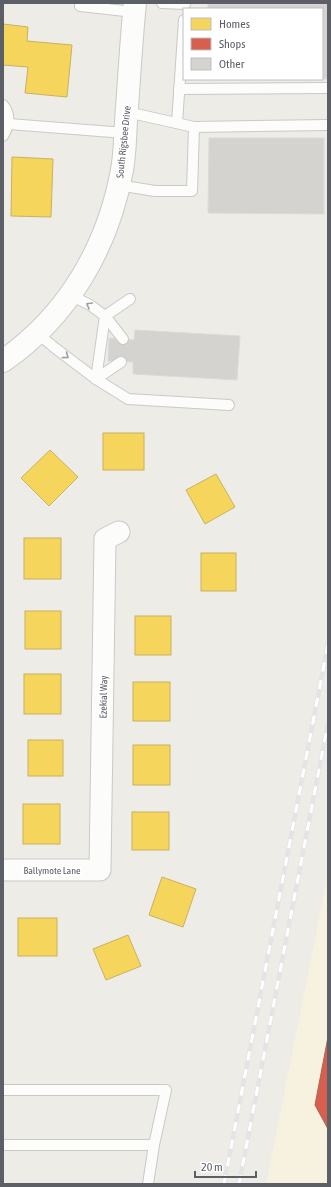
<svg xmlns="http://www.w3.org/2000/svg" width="331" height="1187" font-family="'Asap Condensed',sans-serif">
  <rect width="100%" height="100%" fill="#edece7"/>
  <path fill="#f7f2e0" d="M 328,874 L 328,1184 L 266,1184 Z"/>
  <g fill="#f6d55c" stroke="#c8b25f">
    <path d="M 3,24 L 28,27 L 27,41 L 72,45 L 67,97 L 25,93 L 28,67 L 3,65 Z"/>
    <path d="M 12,157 L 53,159 L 51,217 L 11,216 Z"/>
    <rect x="103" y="433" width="41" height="37"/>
    <path d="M 50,450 L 78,477 L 49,506 L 21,478 Z"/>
    <path d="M 216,474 L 235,507 L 205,524 L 186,490 Z"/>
    <rect x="24" y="538" width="37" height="41"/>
    <rect x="201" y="553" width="35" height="38"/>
    <rect x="25" y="611" width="36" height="38"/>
    <rect x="135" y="616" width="36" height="39"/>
    <rect x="24" y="674" width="37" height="40"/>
    <rect x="133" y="682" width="37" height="39"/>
    <rect x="28" y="740" width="35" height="36"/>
    <rect x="133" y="745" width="37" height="40"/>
    <rect x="23" y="804" width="37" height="40"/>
    <rect x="132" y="812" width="37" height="38"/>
    <path d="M 162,877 L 196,889 L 183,927 L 149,915 Z"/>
    <rect x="18" y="918" width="39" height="38"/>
    <path d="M 128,935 L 141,966 L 106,980 L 93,949 Z"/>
  </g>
  <path fill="#d6604d" stroke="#b16054" d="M 328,1037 L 328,1129 L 315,1105 Z"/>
  <g fill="#d4d3d0" stroke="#dcdbd6">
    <path d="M 208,4 L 328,4 L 328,79 L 322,79 L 322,9 L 208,9 Z"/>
    <path d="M 209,138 L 324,138 L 324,214 L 208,213 Z"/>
    <path d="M 135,330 L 240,336 L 237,380 L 133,374 L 133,362 L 108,361 L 109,338 L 134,340 Z"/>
  </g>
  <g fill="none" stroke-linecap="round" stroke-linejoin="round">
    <defs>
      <g id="service">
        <path d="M 81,3 L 80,6 L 134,12"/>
        <path d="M 162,3 L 185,4 L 185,3"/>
        <path d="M 179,89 L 328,88"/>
        <path d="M 3,105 C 11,114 9,126 3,136"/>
        <path d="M 127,112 L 194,127"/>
        <path d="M 177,123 L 184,20"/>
        <path d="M 9,124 L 125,133"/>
        <path d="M 118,185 L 155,191 L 192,191 L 194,127 L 328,125"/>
        <path d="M 70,295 L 90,305 L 105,316 L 123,339"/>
        <path d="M 37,333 L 55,348 L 96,379 L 128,399 L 229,405"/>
        <path d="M 96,379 L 105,316 L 130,299"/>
        <path d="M 96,379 L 121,362"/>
        <path d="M 3,1090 L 166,1090 L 154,1145 L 148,1184"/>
        <path d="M 3,1145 L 154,1145"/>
      </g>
      <path id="minor" d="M 3,870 L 100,870 L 105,539 L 119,532"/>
      <path id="tertiary" d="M 3,361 C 68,316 108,247 122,170 C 125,154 125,137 126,121 C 129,82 131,42 135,3"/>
    </defs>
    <use href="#service" stroke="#c9c9c8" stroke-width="12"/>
    <use href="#minor" stroke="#c9c9c8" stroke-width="23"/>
    <use href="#tertiary" stroke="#c9c9c8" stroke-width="24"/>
    <use href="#service" stroke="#fcfcfb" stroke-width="10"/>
    <use href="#minor" stroke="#fcfcfb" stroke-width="21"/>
    <use href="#tertiary" stroke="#fcfcfb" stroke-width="22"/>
    <defs>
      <g id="rail">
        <path d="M 224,1184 L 328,644"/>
        <path d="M 239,1184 L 328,723"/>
      </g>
    </defs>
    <use href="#rail" stroke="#e4e4e4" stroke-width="4.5"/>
    <use href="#rail" stroke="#fff" stroke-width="3" stroke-dasharray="9" stroke-linecap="butt"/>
  </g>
  <defs><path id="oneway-chevron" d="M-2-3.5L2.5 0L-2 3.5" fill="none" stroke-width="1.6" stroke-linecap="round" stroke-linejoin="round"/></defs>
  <g stroke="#9c9ea2">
    <use href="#oneway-chevron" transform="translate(89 305) rotate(-150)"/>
    <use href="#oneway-chevron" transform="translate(66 356) rotate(36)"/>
  </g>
  <g text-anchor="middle" stroke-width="4" stroke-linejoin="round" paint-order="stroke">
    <g font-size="10" fill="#5c6066" stroke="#fff">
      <text transform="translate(123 142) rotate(-84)" y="4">South Rigsbee Drive</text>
      <text transform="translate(103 697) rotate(-89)" y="4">Ezekial Way</text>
      <text x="52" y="874">Ballymote Lane</text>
    </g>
  </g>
  <rect width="331" height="1187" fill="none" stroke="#5c6066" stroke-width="8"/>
  <rect x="183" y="8" width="140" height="72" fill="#ffffff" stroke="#bebfc2"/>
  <rect x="191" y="18" width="20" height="12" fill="#f6d55c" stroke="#bebfc2"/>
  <text x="219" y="28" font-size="12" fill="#5c6066">Homes</text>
  <rect x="191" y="38" width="20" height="12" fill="#d6604d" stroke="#bebfc2"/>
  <text x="219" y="48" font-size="12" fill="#5c6066">Shops</text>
  <rect x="191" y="58" width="20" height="12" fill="#d4d3d0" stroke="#bebfc2"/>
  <text x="219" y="68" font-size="12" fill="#5c6066">Other</text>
  <path d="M195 1171v6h61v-6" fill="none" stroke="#5c6066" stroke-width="2"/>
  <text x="201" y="1171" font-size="12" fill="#5c6066" stroke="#ffffff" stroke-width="3" paint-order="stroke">20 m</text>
</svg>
